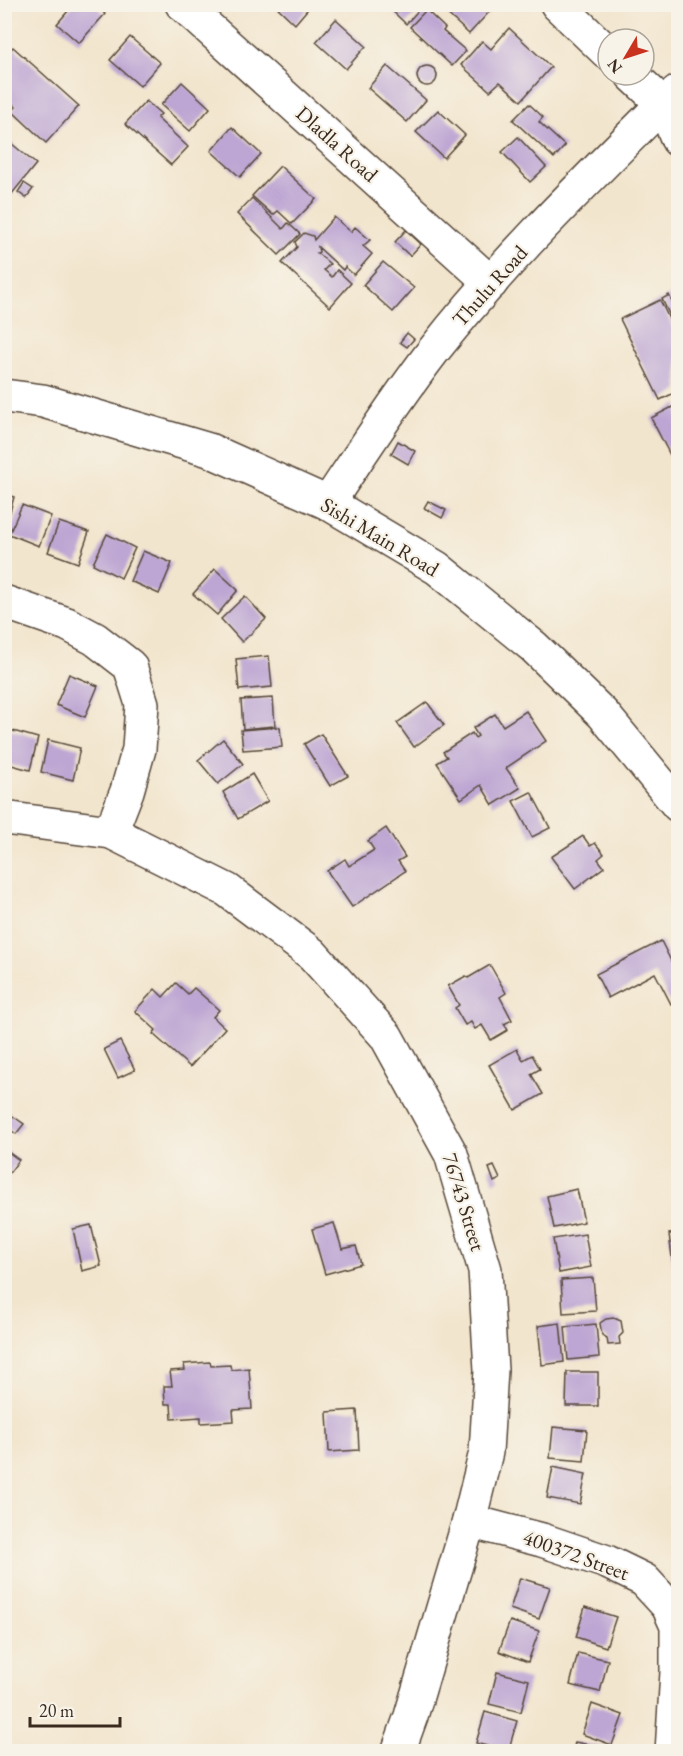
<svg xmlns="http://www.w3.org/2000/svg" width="683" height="1756" font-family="'EB Garamond',serif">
  <rect width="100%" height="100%" fill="#f7f3e8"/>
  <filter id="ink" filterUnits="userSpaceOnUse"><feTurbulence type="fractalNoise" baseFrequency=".0167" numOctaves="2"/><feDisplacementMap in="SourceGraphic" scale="12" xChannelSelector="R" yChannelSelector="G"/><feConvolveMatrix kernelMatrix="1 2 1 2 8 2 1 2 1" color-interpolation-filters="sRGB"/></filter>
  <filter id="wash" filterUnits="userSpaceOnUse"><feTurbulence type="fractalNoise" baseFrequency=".008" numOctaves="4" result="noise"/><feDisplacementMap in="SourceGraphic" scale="24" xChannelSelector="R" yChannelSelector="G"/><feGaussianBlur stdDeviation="1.35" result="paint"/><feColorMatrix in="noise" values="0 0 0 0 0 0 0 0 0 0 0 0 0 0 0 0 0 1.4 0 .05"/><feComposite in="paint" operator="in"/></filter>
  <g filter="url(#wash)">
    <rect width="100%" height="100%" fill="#f2e5cd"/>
    <g id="blocks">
      <g fill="#bda6d3">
        <path d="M 74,4 L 94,4 L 105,14 L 79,43 L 57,24 Z"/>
        <path d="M 274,4 L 312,4 L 295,24 Z"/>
        <path d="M 385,4 L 424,4 L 406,24 Z"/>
        <path d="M 443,4 L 483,4 L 490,11 L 469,34 L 440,7 Z"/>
        <path d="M 426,10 L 445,28 L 443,31 L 466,51 L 452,66 L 410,27 Z"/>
        <path d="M 336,19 L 366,46 L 346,69 L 316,42 Z"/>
        <path d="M 509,28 L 551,67 L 521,101 L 500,82 L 490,91 L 461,65 L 482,41 L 491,49 Z"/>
        <path d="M 130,37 L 160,63 L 140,86 L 110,60 Z"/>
        <path d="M 13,47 L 79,106 L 46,143 L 12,111 L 16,107 L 4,96 L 4,56 Z"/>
        <circle cx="427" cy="76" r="10"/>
        <path d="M 387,66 L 426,100 L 407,122 L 368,88 Z"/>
        <path d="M 182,82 L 210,108 L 190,131 L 161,105 Z"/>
        <path d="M 146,101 L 161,114 L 157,118 L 188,147 L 171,165 L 125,124 Z"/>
        <path d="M 529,104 L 543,117 L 539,122 L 565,146 L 554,158 L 513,120 Z"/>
        <path d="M 438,110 L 465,135 L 444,158 L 416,132 Z"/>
        <path d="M 232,127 L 261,154 L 240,177 L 211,151 Z"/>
        <path d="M 518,137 L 546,167 L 530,182 L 502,152 Z"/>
        <path d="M 11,143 L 36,164 L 11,195 L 4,189 L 4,150 Z"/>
        <path d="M 280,166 L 316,199 L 292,224 L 278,211 L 273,215 L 252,196 Z"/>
        <path d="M 24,183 L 33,189 L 26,198 L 18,192 Z"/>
        <path d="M 252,198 L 283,229 L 288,223 L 300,234 L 279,255 L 237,214 Z"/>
        <path d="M 334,217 L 351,232 L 355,227 L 370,240 L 363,246 L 372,254 L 354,275 L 345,267 L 343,270 L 318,247 L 319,252 L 317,253 L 330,264 L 324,270 L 332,277 L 337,270 L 351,283 L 330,307 L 282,263 L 297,247 L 295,242 L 304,233 L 313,236 L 314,240 Z"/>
        <path d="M 406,230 L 421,244 L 410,256 L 395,242 Z"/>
        <path d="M 383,262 L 414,288 L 393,312 L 363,285 Z"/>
        <path d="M 669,295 L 677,312 L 670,316 L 662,299 Z"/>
        <path d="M 660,300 L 678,338 L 678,391 L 660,400 L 620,319 Z"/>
        <path d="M 678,314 L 678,333 L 671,317 Z"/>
        <path d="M 407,333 L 414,339 L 407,347 L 400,342 Z"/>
        <path d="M 678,404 L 678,455 L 672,459 L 651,418 Z"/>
        <path d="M 398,441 L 415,451 L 408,464 L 391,454 Z"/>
        <path d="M 4,494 L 14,497 L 5,530 L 4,529 Z"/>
        <path d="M 428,501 L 446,510 L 442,518 L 424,508 Z"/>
        <path d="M 22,505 L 51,516 L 39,546 L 9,534 Z"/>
        <path d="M 59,522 L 89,532 L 78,563 L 48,552 Z"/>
        <path d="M 107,534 L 135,548 L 121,578 L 93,564 Z"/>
        <path d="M 143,551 L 172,563 L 159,594 L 130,581 Z"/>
        <path d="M 215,569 L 238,590 L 217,615 L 193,594 Z"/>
        <path d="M 245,596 L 266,619 L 242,642 L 221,619 Z"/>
        <path d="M 269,656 L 272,687 L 239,690 L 236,659 Z"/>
        <path d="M 69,674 L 98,686 L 85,717 L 56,705 Z"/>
        <path d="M 273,698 L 275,726 L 243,729 L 241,700 Z"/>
        <path d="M 427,702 L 444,725 L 414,747 L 397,723 Z"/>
        <path d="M 526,711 L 546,741 L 506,768 L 520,788 L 493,805 L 481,785 L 461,799 L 437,763 L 447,757 L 443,752 L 472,733 L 475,738 L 478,736 L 473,728 L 495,714 L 503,726 Z"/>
        <path d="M 280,727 L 282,747 L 243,750 L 241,730 Z"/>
        <path d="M 6,729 L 38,738 L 30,770 L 4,763 L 4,736 Z"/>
        <path d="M 321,734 L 348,776 L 330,786 L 304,744 Z"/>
        <path d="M 223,739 L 243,764 L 218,784 L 198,760 Z"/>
        <path d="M 48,740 L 80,748 L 73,780 L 41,772 Z"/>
        <path d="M 252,774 L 268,801 L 238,819 L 223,792 Z"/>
        <path d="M 531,792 L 550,828 L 532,837 L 513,801 Z"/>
        <path d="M 386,828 L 405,857 L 398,861 L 405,871 L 352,907 L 327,871 L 345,859 L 349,866 L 374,850 L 368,841 Z"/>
        <path d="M 583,836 L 590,846 L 595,843 L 604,854 L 598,859 L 604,867 L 575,889 L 551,857 Z"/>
        <path d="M 661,941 L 678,975 L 678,1001 L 671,1004 L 655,973 L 608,998 L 596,974 Z"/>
        <path d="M 490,965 L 506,993 L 500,997 L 512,1020 L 504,1024 L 508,1030 L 491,1040 L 482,1025 L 475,1029 L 471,1022 L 465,1025 L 455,1008 L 459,1005 L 448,986 L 466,976 L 468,978 Z"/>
        <path d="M 176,983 L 188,994 L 194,988 L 219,1010 L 213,1017 L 225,1028 L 190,1067 L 153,1034 L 156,1030 L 135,1011 L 155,989 L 163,997 Z"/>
        <path d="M 120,1041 L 135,1070 L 118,1078 L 104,1049 Z"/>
        <path d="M 517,1049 L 523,1060 L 532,1055 L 540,1069 L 531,1074 L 543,1094 L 515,1110 L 489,1065 Z"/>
        <path d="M 4,1110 L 24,1124 L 16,1134 L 4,1125 Z"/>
        <path d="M 4,1149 L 19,1160 L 4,1180 Z"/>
        <path d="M 494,1166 L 500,1179 L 494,1182 L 489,1168 Z"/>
        <path d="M 577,1189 L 584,1222 L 554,1228 L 547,1196 Z"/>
        <path d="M 334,1223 L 342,1249 L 356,1246 L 361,1264 L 325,1274 L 312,1229 Z"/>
        <path d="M 91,1225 L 101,1266 L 82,1271 L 73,1229 Z"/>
        <path d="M 678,1233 L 678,1265 L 673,1265 L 669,1234 Z"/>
        <path d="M 585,1234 L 591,1267 L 559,1273 L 553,1239 Z"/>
        <path d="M 593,1278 L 596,1311 L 563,1313 L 561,1280 Z"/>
        <path d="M 614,1318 L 621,1321 L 623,1333 L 619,1337 L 620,1344 L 608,1345 L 607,1338 L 602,1335 L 600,1323 L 606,1319 Z"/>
        <path d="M 560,1323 L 564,1362 L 542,1365 L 538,1326 Z"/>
        <path d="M 596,1324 L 599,1357 L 568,1360 L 565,1327 Z"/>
        <path d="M 210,1362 L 211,1366 L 230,1365 L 231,1370 L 249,1368 L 252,1409 L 233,1410 L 234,1421 L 201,1423 L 201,1417 L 172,1419 L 171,1404 L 165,1404 L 164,1386 L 172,1386 L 170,1371 L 185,1370 L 184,1364 Z"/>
        <path d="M 567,1372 L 598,1372 L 598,1406 L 566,1406 Z"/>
        <path d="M 357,1410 L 359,1450 L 329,1452 L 327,1412 Z"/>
        <path d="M 553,1427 L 587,1430 L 584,1461 L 550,1458 Z"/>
        <path d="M 677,1464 L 678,1464 L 678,1486 L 673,1485 Z"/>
        <path d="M 553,1467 L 586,1474 L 580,1504 L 547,1498 Z"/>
        <path d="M 520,1578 L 550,1587 L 539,1619 L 510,1609 Z"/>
        <path d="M 585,1607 L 616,1617 L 606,1647 L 576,1637 Z"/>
        <path d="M 510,1621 L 539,1631 L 528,1662 L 499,1651 Z"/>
        <path d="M 578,1653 L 608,1660 L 600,1692 L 570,1685 Z"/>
        <path d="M 497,1672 L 529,1680 L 521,1712 L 489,1704 Z"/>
        <path d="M 592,1704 L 623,1715 L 612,1745 L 582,1734 Z"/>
        <path d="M 485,1712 L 517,1721 L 508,1752 L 476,1743 Z"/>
        <path d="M 575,1742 L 606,1748 L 605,1752 L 573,1752 Z"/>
      </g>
    </g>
  </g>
  <g filter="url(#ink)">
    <use href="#blocks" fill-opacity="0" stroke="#564638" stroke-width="1.5"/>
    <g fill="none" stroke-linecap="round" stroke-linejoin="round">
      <defs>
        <g id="street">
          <path d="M 182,4 L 491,283"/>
          <path d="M 557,4 L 608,53"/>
          <path d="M 632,75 L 663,104 L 678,140"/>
          <path d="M 328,503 C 362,452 396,399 434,350 C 503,262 584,183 663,104 L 678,92"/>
          <path d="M 4,602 L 67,624 L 95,639 L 130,666 L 142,704 L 139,749 L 127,791 L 111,832"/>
          <path d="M 4,818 L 111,832 L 227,890 L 312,954 L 386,1036 L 451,1154 L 485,1270 L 491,1370 L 486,1452 L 469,1521 L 411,1716 L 398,1752"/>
          <path d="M 469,1521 L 542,1540 L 607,1562 L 644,1580 L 668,1606 L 677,1626 L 677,1672 L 672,1752"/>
        </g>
        <path id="secondary" d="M 4,396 L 43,401 L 209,450 L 328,503 L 437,568 L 534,647 L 603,714 L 678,805"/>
      </defs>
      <use href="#street" stroke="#564638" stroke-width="36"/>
      <use href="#secondary" stroke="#564638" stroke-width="36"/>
      <use href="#street" stroke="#fff" stroke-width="33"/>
      <use href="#secondary" stroke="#fff" stroke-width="33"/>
    </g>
  </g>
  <g text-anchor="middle" stroke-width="4.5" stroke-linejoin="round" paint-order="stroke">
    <g font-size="21" fill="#3b2a1e" stroke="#f7f3e8">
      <text transform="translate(337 144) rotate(42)" y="7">Dladla Road</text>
      <text transform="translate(490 286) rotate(-48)" y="7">Thulu Road</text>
      <text transform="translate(380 537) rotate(31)" y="7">Sishi Main Road</text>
      <text transform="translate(464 1202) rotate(73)" y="7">76743 Street</text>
      <text transform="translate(576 1555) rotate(20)" y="7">400372 Street</text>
    </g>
  </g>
  <rect width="683" height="1756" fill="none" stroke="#f7f3e8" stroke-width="24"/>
  <g transform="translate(626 57) rotate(231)"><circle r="28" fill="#f7f3e8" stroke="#aca397" stroke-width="1.5"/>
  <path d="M0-4.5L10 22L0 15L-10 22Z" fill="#c8321e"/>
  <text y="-9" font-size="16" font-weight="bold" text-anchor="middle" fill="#3b2a1e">N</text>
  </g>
  <path d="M30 1717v9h90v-9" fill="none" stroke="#3b2a1e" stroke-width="3"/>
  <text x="39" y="1717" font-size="18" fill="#3b2a1e" stroke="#f7f3e8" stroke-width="4.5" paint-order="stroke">20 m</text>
</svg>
